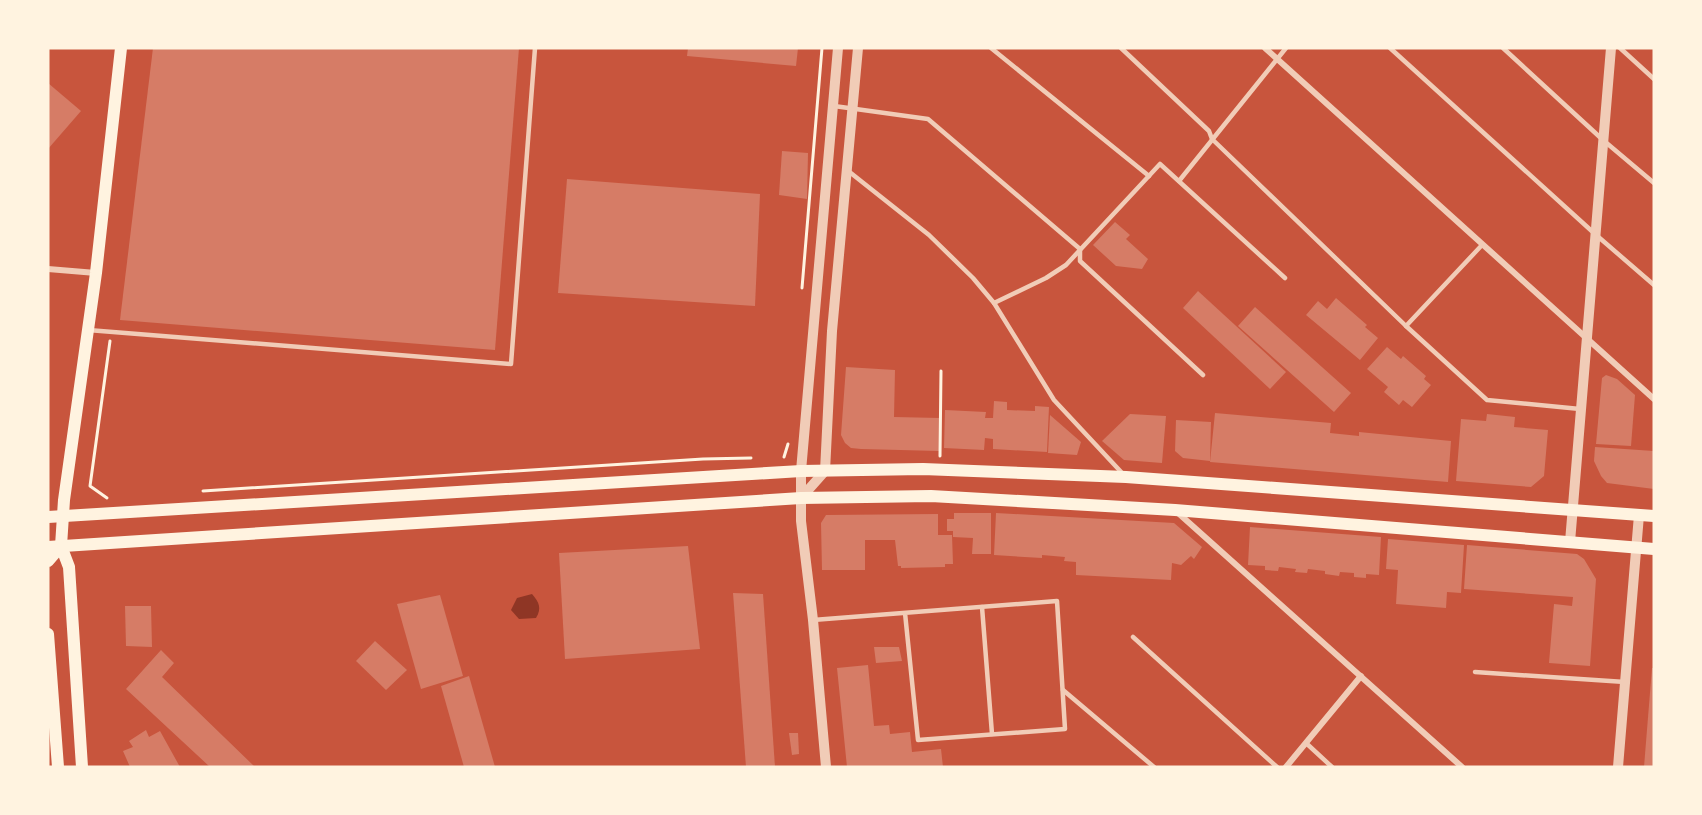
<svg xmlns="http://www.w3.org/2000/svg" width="1702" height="815" font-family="'Fira Sans Condensed',sans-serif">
  <rect width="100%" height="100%" fill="#c8553d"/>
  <path fill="#8f3625" d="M 532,594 C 539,602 542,608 536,618 L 519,619 L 511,610 L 517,598 Z"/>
  <g fill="#d67c66">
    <path d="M 153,48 L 519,48 L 495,350 L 120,320 Z"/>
    <path d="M 688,48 L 798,48 L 796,66 L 687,56 Z"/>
    <path d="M 48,83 L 81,111 L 48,149 Z"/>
    <path d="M 782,151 L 808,153 L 807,199 L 779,195 Z"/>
    <path d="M 567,179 L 760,194 L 755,306 L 558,293 Z"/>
    <path d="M 1115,222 L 1130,235 L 1126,239 L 1148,259 L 1142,269 L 1116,266 L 1093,245 Z"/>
    <path d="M 1198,291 L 1286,372 L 1270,389 L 1183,308 Z"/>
    <path d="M 1336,298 L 1367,325 L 1365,327 L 1378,338 L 1360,360 L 1306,315 L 1318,301 L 1327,309 Z"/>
    <path d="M 1255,307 L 1351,393 L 1334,412 L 1238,326 Z"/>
    <path d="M 1387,347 L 1401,359 L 1403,356 L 1426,376 L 1424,379 L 1431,385 L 1412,407 L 1403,400 L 1399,405 L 1384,392 L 1388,387 L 1367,369 Z"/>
    <path d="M 846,367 L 895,370 L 894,417 L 940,418 L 939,451 L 861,449 L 851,448 L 845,443 L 841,435 Z"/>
    <path d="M 1606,375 L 1617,379 L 1635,395 L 1631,446 L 1596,444 L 1602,378 Z"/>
    <path d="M 994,401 L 1007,402 L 1007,410 L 1035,411 L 1035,406 L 1049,407 L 1047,452 L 993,449 L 993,439 L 985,438 L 984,450 L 944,448 L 945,410 L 986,412 L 985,418 L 993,418 Z"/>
    <path d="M 1215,413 L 1331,423 L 1330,433 L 1359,436 L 1359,432 L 1451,441 L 1448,482 L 1210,462 Z"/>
    <path d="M 1130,414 L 1166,416 L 1162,463 L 1124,460 L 1102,441 Z"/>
    <path d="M 1487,414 L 1515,417 L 1514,427 L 1548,430 L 1544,476 L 1531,487 L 1456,481 L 1461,419 L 1486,421 Z"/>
    <path d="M 1050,415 L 1081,442 L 1077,455 L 1048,453 Z"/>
    <path d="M 1176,420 L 1211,422 L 1210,461 L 1183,458 L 1175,451 Z"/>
    <path d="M 1595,447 L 1654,451 L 1654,489 L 1607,483 L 1601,476 L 1594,461 Z"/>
    <path d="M 954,513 L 991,513 L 991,554 L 972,554 L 973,538 L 953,537 L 953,531 L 947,531 L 947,519 L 954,519 Z"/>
    <path d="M 996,513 L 1174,523 L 1202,547 L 1194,559 L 1191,556 L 1181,565 L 1172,563 L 1171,580 L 1076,575 L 1076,562 L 1064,561 L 1065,557 L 1042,555 L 1042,558 L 994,555 Z"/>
    <path d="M 938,514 L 938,535 L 952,535 L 953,564 L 945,564 L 945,567 L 901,568 L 901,566 L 898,566 L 895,540 L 865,540 L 865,570 L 822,570 L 821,523 L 826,515 Z"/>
    <path d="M 1250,527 L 1381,537 L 1379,575 L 1366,574 L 1366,578 L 1354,577 L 1354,573 L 1340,572 L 1339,576 L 1325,574 L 1325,571 L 1308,569 L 1307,573 L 1295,572 L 1296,569 L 1279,567 L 1278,571 L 1265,570 L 1265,566 L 1248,565 Z"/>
    <path d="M 1388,539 L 1464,545 L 1461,593 L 1447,592 L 1446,608 L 1396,604 L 1398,570 L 1386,569 Z"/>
    <path d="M 1467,545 L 1577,554 L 1584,559 L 1596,579 L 1590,666 L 1549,663 L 1554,604 L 1572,606 L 1573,597 L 1464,589 Z"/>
    <path d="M 688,546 L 700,649 L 565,659 L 559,553 Z"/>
    <path d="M 733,593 L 763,594 L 775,767 L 746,767 Z"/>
    <path d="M 440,595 L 463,676 L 421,689 L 397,604 Z"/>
    <path d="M 125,606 L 151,606 L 152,647 L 126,646 Z"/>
    <path d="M 375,641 L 407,670 L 386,690 L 356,661 Z"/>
    <path d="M 874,647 L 899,647 L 902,661 L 876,663 Z"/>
    <path d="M 161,650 L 174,663 L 162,677 L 255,767 L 210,767 L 126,689 Z"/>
    <path d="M 868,665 L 874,726 L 889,725 L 890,734 L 910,732 L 912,752 L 941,749 L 943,767 L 847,767 L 837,668 Z"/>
    <path d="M 1652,668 L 1654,668 L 1654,767 L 1644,767 Z"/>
    <path d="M 469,676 L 495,767 L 464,767 L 441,686 Z"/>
    <path d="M 146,730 L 149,737 L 160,731 L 180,767 L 130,767 L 123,751 L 133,747 L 129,741 Z"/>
    <path d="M 789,733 L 798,733 L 799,754 L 792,755 Z"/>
  </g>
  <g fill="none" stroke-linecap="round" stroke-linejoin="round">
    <g stroke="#fff3e0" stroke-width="3">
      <path d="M 802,288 L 822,48"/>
      <path d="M 940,456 L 941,371"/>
      <path d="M 784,457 L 788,444"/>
      <path d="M 203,491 L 703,459 L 751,458"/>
      <path d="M 107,498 L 90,486 L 110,341"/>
    </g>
    <g stroke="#f1ccb7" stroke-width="4.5">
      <path d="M 991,48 L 1149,176"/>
      <path d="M 1121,48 L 1209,131 L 1212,139 L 1406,326 L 1487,400 L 1580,409"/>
      <path d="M 1390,48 L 1595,234 L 1654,285"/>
      <path d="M 1503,48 L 1603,140 L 1654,183"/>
      <path d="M 1620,48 L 1654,79"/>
      <path d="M 834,106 L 928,119 L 1080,249 L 1080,261 L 1203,375"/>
      <path d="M 847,170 L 929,235 L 973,278 L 994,303 L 1054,400 L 1123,474"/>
      <path d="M 1179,181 L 1286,48"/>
      <path d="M 994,303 L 1046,278 L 1066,265 L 1160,164 L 1285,278"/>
      <path d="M 1406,326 L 1482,245"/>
      <path d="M 88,330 L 511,364 L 535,48"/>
      <path d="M 982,607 L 992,734"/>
      <path d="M 813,620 L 1057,601 L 1065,729 L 918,740 L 905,613"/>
      <path d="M 1133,637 L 1277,767"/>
      <path d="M 1475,672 L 1625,682"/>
      <path d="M 1063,690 L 1154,767"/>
      <path d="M 1306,743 L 1332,767"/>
    </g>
    <g stroke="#f1ccb7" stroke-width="6">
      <path d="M 1265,48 L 1654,399"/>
      <path d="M 48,269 L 96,273"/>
      <path d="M 1177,512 L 1462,767"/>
      <path d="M 1286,767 L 1361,676"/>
    </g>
    <g stroke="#f1ccb7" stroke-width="10">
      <path d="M 801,498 L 825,471 L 832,331 L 858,48"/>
      <path d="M 1570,542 L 1611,48"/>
      <path d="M 826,767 L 813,620 L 801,521 L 801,471 L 838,48"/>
      <path d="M 1618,767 L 1639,515"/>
    </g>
    <g stroke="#fff3e0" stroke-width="12">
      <path d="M 48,517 L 801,471 L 923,469 L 1126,477 L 1654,516"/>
      <path d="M 48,547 L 801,498 L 931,496 L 1175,510 L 1654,549"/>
      <path d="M 48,561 L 61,546"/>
      <path d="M 48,634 L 58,767"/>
      <path d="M 82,767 L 69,567 L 61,546 L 64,500 L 96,273 L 121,48"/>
    </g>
  </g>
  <rect width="1702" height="815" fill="none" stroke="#fff3e0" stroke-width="99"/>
</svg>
